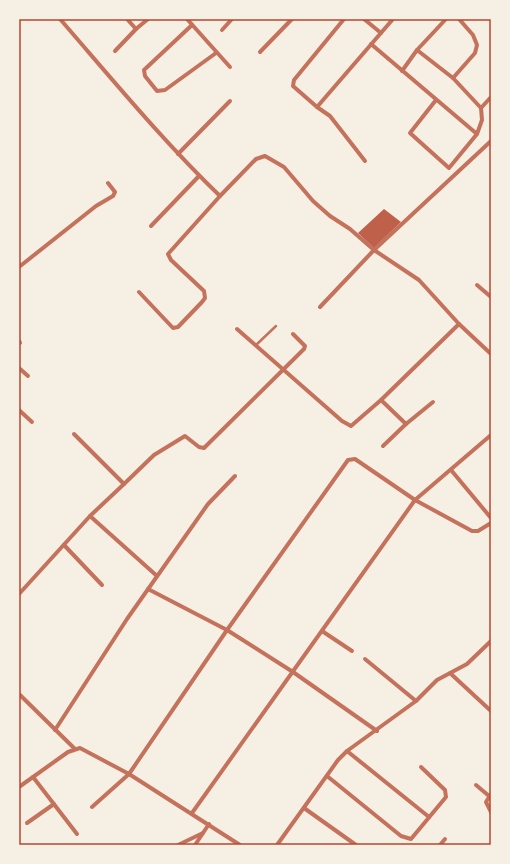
<svg xmlns="http://www.w3.org/2000/svg" width="510" height="864" font-family="Montserrat,sans-serif">
  <rect width="100%" height="100%" fill="#f6efe4"/>
  <path fill="#bf614a" d="M 384,209 L 401,222 L 374,248 L 358,233 Z"/>
  <g fill="none" stroke-linecap="round" stroke-linejoin="round">
    <path stroke="#c5725c" stroke-width="2.5" d="M 256,345 L 276,326"/>
    <g stroke="#c5725c" stroke-width="4">
      <path d="M 60,19 C 112,79 163,141 220,196 L 256,159 L 265,156 L 284,167 L 313,201 L 330,216 L 350,229 L 374,250 L 419,280 L 459,324 L 491,354"/>
      <path d="M 127,19 L 136,29 L 148,19"/>
      <path d="M 187,19 L 230,67"/>
      <path d="M 344,19 L 294,80 L 293,86 L 317,107 L 330,116 L 365,161"/>
      <path d="M 364,19 L 381,33"/>
      <path d="M 192,25 L 144,70 L 145,76 L 157,91 L 165,90 L 216,53"/>
      <path d="M 222,30 L 232,19"/>
      <path d="M 371,44 L 477,134"/>
      <path d="M 417,50 L 453,78 L 481,108 L 482,120 L 477,134 L 449,168 L 410,133 L 436,100"/>
      <path d="M 115,51 L 136,29"/>
      <path d="M 260,52 L 292,19"/>
      <path d="M 402,71 L 417,50 L 446,19"/>
      <path d="M 453,78 L 475,53 L 477,45 L 473,35 L 459,19"/>
      <path d="M 317,107 L 393,19"/>
      <path d="M 481,108 L 491,97"/>
      <path d="M 178,154 L 230,101"/>
      <path d="M 151,226 L 199,176"/>
      <path d="M 19,267 L 96,206 L 113,196 L 115,192 L 108,183"/>
      <path d="M 477,285 L 491,297"/>
      <path d="M 139,292 L 173,328 L 178,327 L 202,302 L 205,298 L 204,291 L 171,260 L 168,254 L 220,196"/>
      <path d="M 320,307 L 374,250 L 491,141"/>
      <path d="M 237,329 L 342,421 L 351,426 L 381,400 L 459,324"/>
      <path d="M 19,341 L 20,343"/>
      <path d="M 19,368 L 28,376"/>
      <path d="M 381,400 L 406,424"/>
      <path d="M 19,410 L 32,422"/>
      <path d="M 74,434 L 124,484"/>
      <path d="M 383,446 L 406,424 L 433,402"/>
      <path d="M 451,470 L 491,518"/>
      <path d="M 90,516 L 157,576"/>
      <path d="M 64,545 L 102,585"/>
      <path d="M 148,589 L 227,630 L 293,672 L 377,731"/>
      <path d="M 19,594 L 90,516 L 124,484 L 154,455 L 185,436 L 199,447 L 204,448 L 304,349 L 305,346 L 293,334"/>
      <path d="M 322,631 L 352,651"/>
      <path d="M 365,659 L 416,701"/>
      <path d="M 450,673 L 491,711"/>
      <path d="M 19,694 L 75,749"/>
      <path d="M 55,730 L 127,619 L 208,504 L 235,476"/>
      <path d="M 347,751 L 429,817"/>
      <path d="M 327,776 L 401,836 L 411,839 L 446,797 L 445,790 L 421,767"/>
      <path d="M 33,777 L 77,834"/>
      <path d="M 476,785 L 489,796"/>
      <path d="M 19,787 L 68,752 L 80,748 L 129,774 L 240,845"/>
      <path d="M 491,794 L 486,802 L 491,812"/>
      <path d="M 92,807 L 129,774 L 227,630 L 348,460 L 355,459 L 415,500 L 472,531 L 478,531 L 491,523"/>
      <path d="M 304,808 L 356,845"/>
      <path d="M 192,813 L 415,500 L 491,435"/>
      <path d="M 27,823 L 54,804"/>
      <path d="M 178,845 L 203,833"/>
      <path d="M 195,845 L 209,824"/>
      <path d="M 277,845 L 338,760 L 347,751 L 416,701 L 437,680 L 467,664 L 491,641"/>
      <path d="M 440,845 L 445,839"/>
    </g>
  </g>
  <rect width="510" height="864" fill="none" stroke="#f6efe4" stroke-width="40"/>
  <rect x="20" y="20" width="470" height="824" fill="none" stroke="#b5482f" stroke-width="1.5"/>
</svg>
